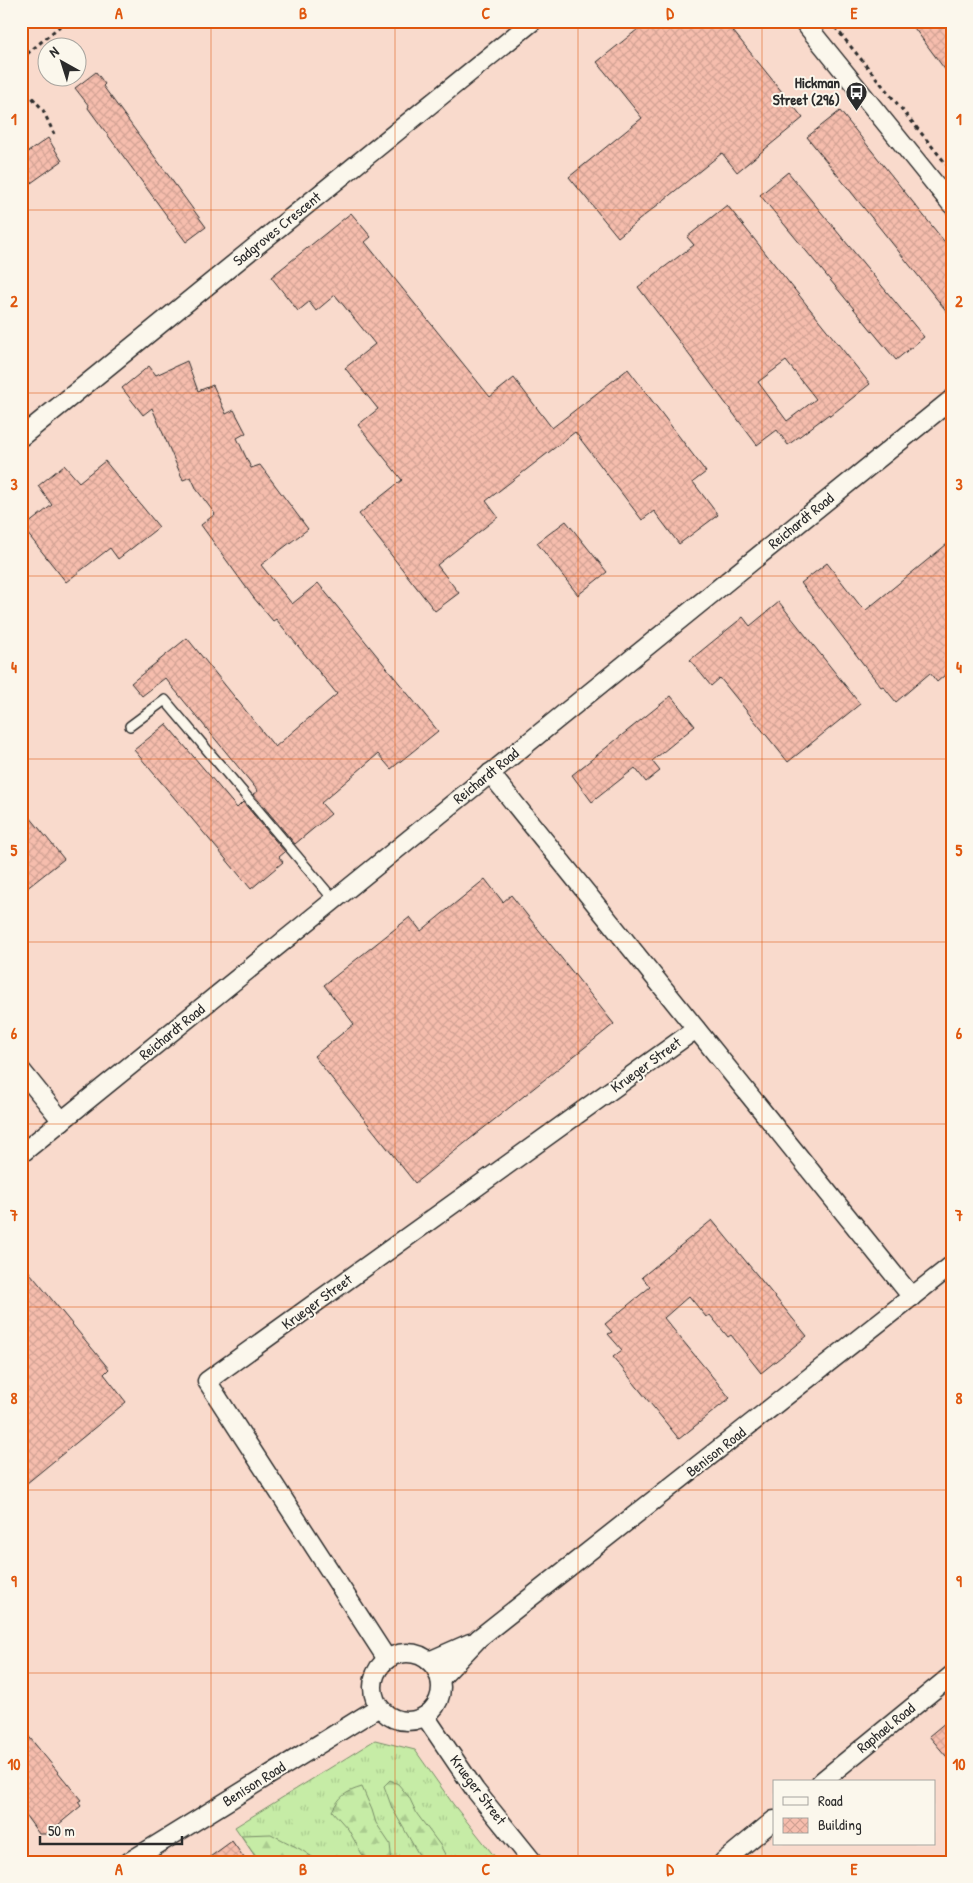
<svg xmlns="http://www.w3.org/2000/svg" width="973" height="1883" font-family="'Patrick Hand',sans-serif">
  <defs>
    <pattern id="grass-tufts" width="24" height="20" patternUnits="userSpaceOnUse" patternTransform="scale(1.25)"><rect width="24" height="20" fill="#c6eca6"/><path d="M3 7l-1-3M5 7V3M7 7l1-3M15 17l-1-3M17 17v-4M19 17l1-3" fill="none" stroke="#aacb8f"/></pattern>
    <pattern id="forest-firs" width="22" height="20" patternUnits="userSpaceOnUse" patternTransform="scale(1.25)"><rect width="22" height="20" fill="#c6eca6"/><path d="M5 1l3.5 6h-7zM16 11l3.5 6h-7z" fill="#aacb8f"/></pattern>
    <pattern id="building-cross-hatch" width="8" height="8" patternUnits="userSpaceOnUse" patternTransform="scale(1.25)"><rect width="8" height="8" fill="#f6bdad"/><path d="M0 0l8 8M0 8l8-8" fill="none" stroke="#d3a395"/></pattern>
  </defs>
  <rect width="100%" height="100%" fill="#fae6d9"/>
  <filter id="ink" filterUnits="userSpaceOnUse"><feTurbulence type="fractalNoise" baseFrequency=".02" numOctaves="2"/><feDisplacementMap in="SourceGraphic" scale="10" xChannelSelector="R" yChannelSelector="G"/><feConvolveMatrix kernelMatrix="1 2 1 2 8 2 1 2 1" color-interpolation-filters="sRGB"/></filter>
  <g filter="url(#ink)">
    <path fill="#f9dacc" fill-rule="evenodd" d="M 21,21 L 952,21 L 952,1862 L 21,1862 ZM 48,48 L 78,48 L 78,78 L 48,78 ZM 774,1782 L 934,1782 L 934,1844 L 774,1844 Z"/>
    <path fill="url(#grass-tufts)" stroke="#788c68" d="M 375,1740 L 415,1750 L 453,1804 L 499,1862 L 259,1862 L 235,1827 Z"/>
    <g fill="url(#forest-firs)" stroke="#788c68">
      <path d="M 390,1780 L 398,1784 L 409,1797 L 417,1814 L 440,1845 L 449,1862 L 423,1862 L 392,1808 L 384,1786 Z"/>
      <path d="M 362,1787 L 372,1810 L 376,1823 L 390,1844 L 392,1862 L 371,1862 L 362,1854 L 348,1829 L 332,1811 C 340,1796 345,1792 362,1787 Z"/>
      <path d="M 271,1834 L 300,1849 L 320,1862 L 259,1862 L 241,1835 Z"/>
    </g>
    <g fill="url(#building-cross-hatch)" stroke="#2b2b2b" fill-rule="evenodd">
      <path d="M 648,21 L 725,21 L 803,118 L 737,172 L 722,153 L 618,237 L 569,177 L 642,118 L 597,62 Z"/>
      <path d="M 909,21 L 952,21 L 952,79 Z"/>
      <path d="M 96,72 L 105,84 L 103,86 L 206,227 L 186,242 L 88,108 L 89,106 L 75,88 Z"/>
      <path d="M 840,111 L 952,251 L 952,318 L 807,137 Z"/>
      <path d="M 48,138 L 62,161 L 21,190 L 21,157 Z"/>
      <path d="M 788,172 L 924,337 L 896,360 L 760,195 Z"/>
      <path d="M 727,205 L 870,384 L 830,416 L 829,414 L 788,445 L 777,430 L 757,445 L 638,287 L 694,245 L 687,237 ZM 786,361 L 816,399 L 787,421 L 758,382 Z"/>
      <path d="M 351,213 L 371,237 L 365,242 L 490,397 L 514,378 L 552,428 L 628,369 L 706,472 L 693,482 L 718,515 L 679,544 L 654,511 L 642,520 L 575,432 L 486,501 L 498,517 L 437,565 L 459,593 L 435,611 L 359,514 L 402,480 L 358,425 L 378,409 L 345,368 L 375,344 L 335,295 L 316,311 L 309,302 L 298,311 L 271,277 Z"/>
      <path d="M 187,361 L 198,391 L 213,385 L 226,414 L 234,410 L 246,433 L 237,438 L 251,468 L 260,465 L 308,529 L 261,565 L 292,604 L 318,583 L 438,731 L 391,769 L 378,754 L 321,803 L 331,814 L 295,844 L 253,794 L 258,791 L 165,678 L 142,696 L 131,683 L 187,638 L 275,747 L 337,694 L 276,619 L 273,621 L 253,597 L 201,525 L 215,514 L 197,490 L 191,477 L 183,480 L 152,408 L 143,415 L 122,388 L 149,366 L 156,375 Z"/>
      <path d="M 105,461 L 159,527 L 118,559 L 110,548 L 66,582 L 23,528 L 52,505 L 38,486 L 64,465 L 79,482 Z"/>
      <path d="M 566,521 L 607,572 L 578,595 L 537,543 Z"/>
      <path d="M 952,540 L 952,669 L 937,682 L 930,673 L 896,702 L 883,686 L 881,687 L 801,583 L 827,563 L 862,608 L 863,607 L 866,610 Z"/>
      <path d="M 779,602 L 860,704 L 788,762 L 720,678 L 711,686 L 690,660 L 743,617 L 750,626 Z"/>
      <path d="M 671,696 L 695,726 L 652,761 L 660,771 L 646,782 L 635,768 L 592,802 L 572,775 Z"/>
      <path d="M 166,724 L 237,808 L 243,802 L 285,852 L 279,857 L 283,862 L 251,889 L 134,750 Z"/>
      <path d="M 21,806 L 64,859 L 21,893 Z"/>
      <path d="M 485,879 L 503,902 L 511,895 L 614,1024 L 415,1183 L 314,1056 L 354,1024 L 324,985 L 410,917 L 421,931 Z"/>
      <path d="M 712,1220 L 807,1336 L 761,1373 L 731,1335 L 728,1337 L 710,1315 L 706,1317 L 689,1296 L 664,1318 L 730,1398 L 679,1439 L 613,1357 L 622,1350 L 608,1334 L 612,1332 L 605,1324 L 650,1287 L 642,1277 Z"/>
      <path d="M 21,1262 L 109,1369 L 104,1374 L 126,1402 L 21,1488 Z"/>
      <path d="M 952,1717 L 952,1763 L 929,1736 Z"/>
      <path d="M 21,1727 L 81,1800 L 78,1802 L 81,1806 L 47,1834 L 39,1834 L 21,1809 Z"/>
      <path d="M 232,1841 L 247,1862 L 203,1862 Z"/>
    </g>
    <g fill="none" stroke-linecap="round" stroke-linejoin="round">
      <defs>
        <path id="service" d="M 130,726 L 165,700 L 334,900"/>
        <g id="minor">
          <path d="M 803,21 L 952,205"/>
          <path d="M 21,437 L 533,21"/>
          <path d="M 490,773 L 912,1297"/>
          <path d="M 21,1070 L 62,1121"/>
          <path d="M 21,1154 L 952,399"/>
          <circle cx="407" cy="1687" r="34"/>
          <path d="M 387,1659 L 207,1381 L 696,1029"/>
          <path d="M 429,1661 L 470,1643"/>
          <path d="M 440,1679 L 479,1638 L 952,1265"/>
          <path d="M 425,1716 L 475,1790 L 533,1862"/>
          <path d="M 821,1782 L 952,1675"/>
          <path d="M 129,1862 L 379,1707"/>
          <path d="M 723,1862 L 774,1820"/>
        </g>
      </defs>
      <use href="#service" stroke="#2b2b2b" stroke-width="12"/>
      <use href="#minor" stroke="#2b2b2b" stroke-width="21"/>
      <g stroke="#2b2b2b" stroke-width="3" stroke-dasharray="4 4" stroke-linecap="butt">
        <path d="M 830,21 L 952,171"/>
        <path d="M 21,59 L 66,21"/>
        <path d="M 21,87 L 24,88 L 43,110 L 54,134"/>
      </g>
      <use href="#service" stroke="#fbf7ec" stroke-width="9"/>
      <use href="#minor" stroke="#fbf7ec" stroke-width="18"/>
    </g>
  </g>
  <path fill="none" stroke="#df570e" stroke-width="1" stroke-opacity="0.55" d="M 211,21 L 211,1862M 395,21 L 395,1862M 578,21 L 578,1862M 762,21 L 762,1862M 21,210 L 952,210M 21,393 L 952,393M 21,576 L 952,576M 21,759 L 952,759M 21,942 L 952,942M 21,1124 L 952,1124M 21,1307 L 952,1307M 21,1490 L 952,1490M 21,1673 L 952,1673"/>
  <defs>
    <symbol id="bus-pin" viewBox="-11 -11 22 30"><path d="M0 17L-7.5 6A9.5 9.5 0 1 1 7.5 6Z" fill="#2b2b2b" stroke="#fbf7ec"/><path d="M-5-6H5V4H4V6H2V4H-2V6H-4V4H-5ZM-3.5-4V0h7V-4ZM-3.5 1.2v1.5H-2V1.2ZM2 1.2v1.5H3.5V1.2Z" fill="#fff"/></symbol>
  </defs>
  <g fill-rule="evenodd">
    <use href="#bus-pin" x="844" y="80" width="25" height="34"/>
  </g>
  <g text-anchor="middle" stroke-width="4" stroke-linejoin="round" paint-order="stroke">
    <g font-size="15" font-weight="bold" fill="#2b2b2b" stroke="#fbf7ec" text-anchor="end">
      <text x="840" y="88">Hickman<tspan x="840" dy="17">Street (296)</tspan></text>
    </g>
    <g font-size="15" fill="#2b2b2b" stroke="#fbf7ec">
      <text transform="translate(277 229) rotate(-39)" y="5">Sadgroves Crescent</text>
      <text transform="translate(801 521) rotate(-39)" y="5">Reichardt Road</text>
      <text transform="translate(486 776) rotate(-39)" y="5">Reichardt Road</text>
      <text transform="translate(172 1032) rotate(-39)" y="5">Reichardt Road</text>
      <text transform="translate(646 1065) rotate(-36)" y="5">Krueger Street</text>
      <text transform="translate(317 1302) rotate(-36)" y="5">Krueger Street</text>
      <text transform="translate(716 1452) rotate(-38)" y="5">Benison Road</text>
      <text transform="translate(886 1728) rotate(-39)" y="5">Raphael Road</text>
      <text transform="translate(254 1784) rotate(-32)" y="5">Benison Road</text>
      <text transform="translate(478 1790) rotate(53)" y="5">Krueger Street</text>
    </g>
  </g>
  <rect width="973" height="1883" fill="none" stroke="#fbf7ec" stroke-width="55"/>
  <rect x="773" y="1780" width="162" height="65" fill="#fbf7ec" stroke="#a8a59f"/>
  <rect x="783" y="1797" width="25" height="8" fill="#fbf7ec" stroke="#a8a59f"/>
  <text x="818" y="1806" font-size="15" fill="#2b2b2b">Road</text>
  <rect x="783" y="1818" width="25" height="15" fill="url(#building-cross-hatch)" stroke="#a8a59f"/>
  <text x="818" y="1830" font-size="15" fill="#2b2b2b">Building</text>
  <g transform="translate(62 62) rotate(321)"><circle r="24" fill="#fbf7ec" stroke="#a8a59f"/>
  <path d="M0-4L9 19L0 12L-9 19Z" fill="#2b2b2b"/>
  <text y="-8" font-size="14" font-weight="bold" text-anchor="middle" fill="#2b2b2b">N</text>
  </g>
  <path d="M40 1836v8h142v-8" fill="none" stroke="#2b2b2b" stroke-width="2.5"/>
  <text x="48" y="1836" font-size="15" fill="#2b2b2b" stroke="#fbf7ec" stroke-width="4" paint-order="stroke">50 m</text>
  <rect x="28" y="28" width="918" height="1828" fill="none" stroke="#df570e" stroke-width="2"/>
  <g font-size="16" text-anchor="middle" font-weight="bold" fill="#df570e">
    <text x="119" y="19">A</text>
    <text x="303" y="19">B</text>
    <text x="486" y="19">C</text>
    <text x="670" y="19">D</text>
    <text x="854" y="19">E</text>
    <text x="14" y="125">1</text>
    <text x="959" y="125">1</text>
    <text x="14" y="307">2</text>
    <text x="959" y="307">2</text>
    <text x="14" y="490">3</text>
    <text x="959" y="490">3</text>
    <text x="14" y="673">4</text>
    <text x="959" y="673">4</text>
    <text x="14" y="856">5</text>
    <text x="959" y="856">5</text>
    <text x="14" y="1039">6</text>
    <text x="959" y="1039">6</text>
    <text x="14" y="1221">7</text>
    <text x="959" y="1221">7</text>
    <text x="14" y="1404">8</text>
    <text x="959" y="1404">8</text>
    <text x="14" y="1587">9</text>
    <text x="959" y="1587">9</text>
    <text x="14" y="1770">10</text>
    <text x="959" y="1770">10</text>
    <text x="119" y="1875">A</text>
    <text x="303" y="1875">B</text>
    <text x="486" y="1875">C</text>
    <text x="670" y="1875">D</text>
    <text x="854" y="1875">E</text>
  </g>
</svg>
